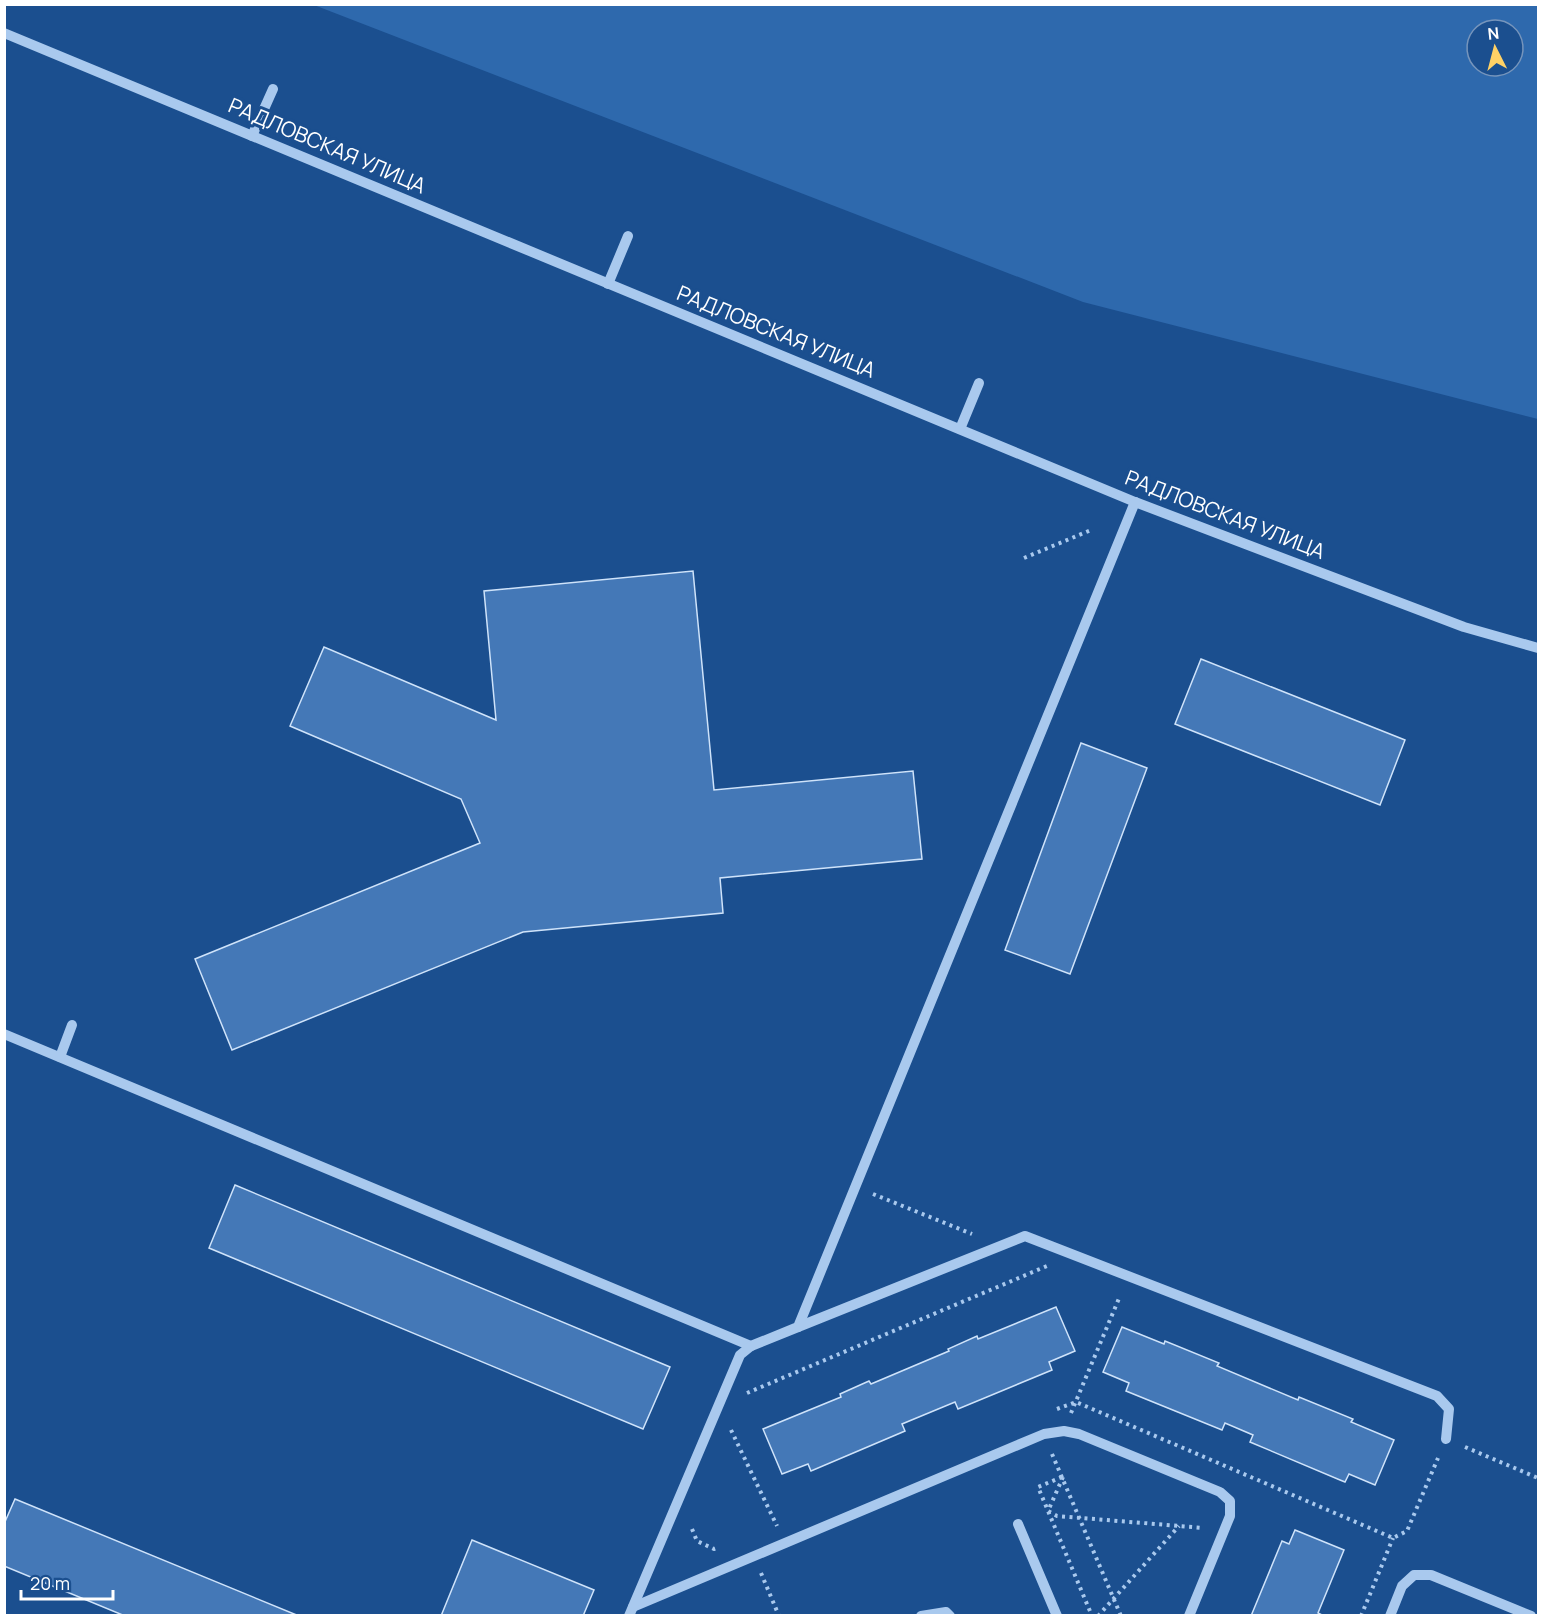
<svg xmlns="http://www.w3.org/2000/svg" width="1543" height="1620" font-family="Manrope,sans-serif">
  <rect width="100%" height="100%" fill="#1b4f8f"/>
  <path fill="#2e69ad" fill-rule="evenodd" d="M 314,5 L 1538,5 L 1538,419 L 1083,302 ZM 1477,30 L 1513,30 L 1513,66 L 1477,66 Z"/>
  <g fill="#4478b7" stroke="#cfe3fa" stroke-width="1.5">
    <path d="M 693,571 L 714,790 L 913,771 L 922,859 L 720,878 L 723,913 L 523,932 L 232,1050 L 195,959 L 480,843 L 461,799 L 290,726 L 324,647 L 496,720 L 484,591 Z"/>
    <path d="M 1201,659 L 1405,740 L 1380,805 L 1175,724 Z"/>
    <path d="M 1081,743 L 1147,768 L 1070,974 L 1005,950 Z"/>
    <path d="M 235,1185 L 670,1367 L 643,1429 L 209,1248 Z"/>
    <path d="M 1056,1307 L 1075,1351 L 1049,1362 L 1052,1370 L 958,1409 L 955,1402 L 902,1424 L 905,1431 L 811,1471 L 808,1464 L 782,1474 L 763,1429 L 841,1397 L 840,1394 L 869,1381 L 871,1384 L 949,1351 L 948,1349 L 977,1336 L 978,1339 Z"/>
    <path d="M 1122,1327 L 1164,1344 L 1165,1341 L 1219,1363 L 1217,1366 L 1298,1400 L 1299,1397 L 1353,1419 L 1351,1422 L 1394,1440 L 1375,1485 L 1349,1474 L 1345,1482 L 1340,1480 L 1250,1442 L 1253,1435 L 1225,1423 L 1222,1430 L 1126,1391 L 1129,1383 L 1103,1372 Z"/>
    <path d="M 15,1499 L 299,1616 L 125,1616 L 4,1566 L 4,1524 Z"/>
    <path d="M 1295,1530 L 1344,1550 L 1318,1613 L 1324,1616 L 1251,1616 L 1282,1541 L 1289,1544 Z"/>
    <path d="M 472,1540 L 594,1590 L 583,1616 L 441,1616 Z"/>
  </g>
  <g fill="none" stroke-linecap="round" stroke-linejoin="round">
    <g stroke="#a9c9ee" stroke-width="4" stroke-dasharray="3 4.5" stroke-linecap="butt">
      <path d="M 1024,558 L 1091,530"/>
      <path d="M 873,1194 L 972,1234"/>
      <path d="M 747,1393 L 1047,1266"/>
      <path d="M 1057,1409 L 1076,1402 L 1393,1538 L 1407,1531 L 1438,1458"/>
      <path d="M 1071,1413 L 1120,1296"/>
      <path d="M 731,1430 L 777,1526"/>
      <path d="M 1465,1447 L 1538,1478"/>
      <path d="M 1052,1454 L 1121,1616"/>
      <path d="M 1062,1477 L 1038,1487 L 1092,1616"/>
      <path d="M 1063,1477 L 1048,1511 L 1057,1516 L 1204,1528"/>
      <path d="M 692,1529 L 697,1541 L 714,1549 L 717,1548"/>
      <path d="M 761,1573 L 779,1616"/>
      <path d="M 1098,1616 L 1179,1526"/>
      <path d="M 1361,1616 L 1393,1538"/>
    </g>
    <g stroke="#a9c9ee" stroke-width="10">
      <path d="M 4,33 L 1135,502 L 1464,627 L 1538,648"/>
      <path d="M 252,136 L 273,89"/>
      <path d="M 608,284 L 628,236"/>
      <path d="M 960,429 L 979,383"/>
      <path d="M 4,1034 L 751,1346"/>
      <path d="M 60,1057 L 72,1025"/>
      <path d="M 798,1327 L 1025,1236 L 1437,1396 L 1449,1409 L 1446,1439"/>
      <path d="M 1018,1524 L 1057,1616"/>
      <path d="M 633,1607 L 1044,1434 L 1064,1431 L 1079,1434 L 1220,1492 L 1230,1501 L 1230,1516 L 1189,1616"/>
      <path d="M 629,1616 L 740,1355 L 751,1346 L 798,1327 L 1135,502"/>
      <path d="M 921,1616 L 946,1612 L 950,1616"/>
      <path d="M 1390,1616 L 1402,1586 L 1414,1575 L 1431,1575 L 1531,1616"/>
    </g>
  </g>
  <g text-anchor="middle" stroke-width="6" stroke-linejoin="round" paint-order="stroke">
    <g font-size="21" fill="#fff" stroke="#1b4f8f">
      <text transform="translate(327 146) rotate(23)" y="7">РАДЛОВСКАЯ УЛИЦА</text>
      <text transform="translate(776 332) rotate(22)" y="7">РАДЛОВСКАЯ УЛИЦА</text>
      <text transform="translate(1225 515) rotate(21)" y="7">РАДЛОВСКАЯ УЛИЦА</text>
    </g>
  </g>
  <rect width="1543" height="1620" fill="none" stroke="#ffffff" stroke-width="12"/>
  <g transform="translate(1495 48) rotate(354)"><circle r="28" fill="#1b4f8f" stroke="#7695bc" stroke-width="1.5"/>
  <path d="M0-4.5L10 22L0 15L-10 22Z" fill="#ffd166"/>
  <text y="-9" font-size="16" font-weight="bold" text-anchor="middle" fill="#ffffff">N</text>
  </g>
  <path d="M21 1590v9h92v-9" fill="none" stroke="#ffffff" stroke-width="3"/>
  <text x="30" y="1590" font-size="18" fill="#ffffff" stroke="#1b4f8f" stroke-width="4.5" paint-order="stroke">20 m</text>
</svg>
